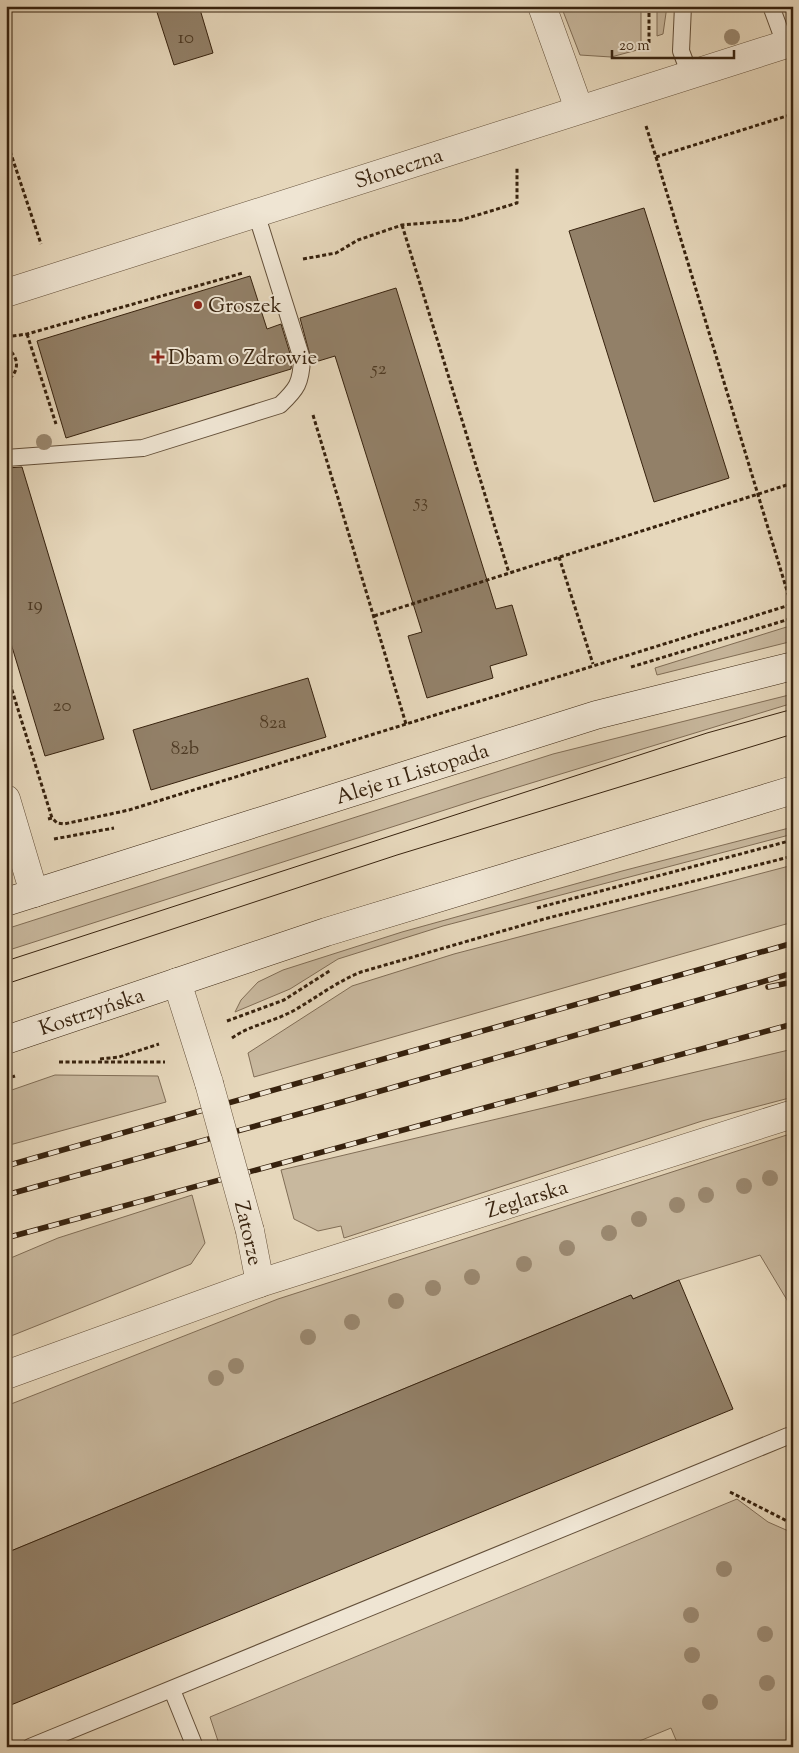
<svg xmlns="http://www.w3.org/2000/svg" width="799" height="1753" font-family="'Sorts Mill Goudy',serif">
  <rect width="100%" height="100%" fill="#e6d7bb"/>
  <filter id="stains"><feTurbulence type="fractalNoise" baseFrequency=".004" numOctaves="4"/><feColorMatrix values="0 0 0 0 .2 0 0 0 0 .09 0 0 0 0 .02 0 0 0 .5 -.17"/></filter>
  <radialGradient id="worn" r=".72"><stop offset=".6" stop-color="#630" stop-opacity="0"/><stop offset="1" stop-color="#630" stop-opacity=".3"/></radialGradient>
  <g fill="#c8b89e" stroke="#806d56">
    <path d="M 561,6 L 641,6 L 641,49 L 611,57 L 580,55 Z"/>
    <path d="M 657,6 L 667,6 L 663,34 L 657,36 Z"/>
    <path d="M 793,625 L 793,641 L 657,675 L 655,668 Z"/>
    <path d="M 793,694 L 793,703 L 479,799 L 6,951 L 6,929 L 553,754 Z"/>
    <path d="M 793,827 L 793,834 L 443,926 L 338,959 L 290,989 L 235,1012 L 241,1000 L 258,982 L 283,970 L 402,932 L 622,871 Z"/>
    <path d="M 793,865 L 793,922 L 254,1077 L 248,1053 L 352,986 L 454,954 Z"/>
    <path d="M 793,1049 L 793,1097 L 702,1121 L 344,1238 L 341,1226 L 318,1231 L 294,1219 L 281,1170 Z"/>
    <path d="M 55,1075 L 158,1076 L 166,1102 L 6,1146 L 6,1092 Z"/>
    <path d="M 793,1133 L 793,1310 L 760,1255 L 679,1280 L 633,1299 L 631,1295 L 6,1553 L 6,1406 L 278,1299 Z"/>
    <path d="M 192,1195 L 205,1243 L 191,1264 L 6,1338 L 6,1260 L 58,1238 Z"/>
    <path d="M 737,1499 L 768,1522 L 793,1533 L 793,1747 L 679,1747 L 671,1728 L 625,1747 L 220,1747 L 210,1717 Z"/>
  </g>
  <g fill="#928068" stroke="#37220e">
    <path d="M 155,6 L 199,6 L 213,53 L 174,65 Z"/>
    <path d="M 644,208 L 729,478 L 654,502 L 569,231 Z"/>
    <path d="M 250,276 L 267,329 L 281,324 L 292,360 L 291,369 L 66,438 L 37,341 Z"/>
    <path d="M 396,288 L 496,609 L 512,605 L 527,655 L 490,666 L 493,678 L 427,698 L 408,636 L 422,632 L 335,356 L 312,363 L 300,318 Z"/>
    <path d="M 22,467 L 104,739 L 45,756 L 6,627 L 6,468 Z"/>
    <path d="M 308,678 L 326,737 L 151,790 L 133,730 Z"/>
    <path d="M 679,1280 L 733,1409 L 6,1707 L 6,1553 L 631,1295 L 633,1299 Z"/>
  </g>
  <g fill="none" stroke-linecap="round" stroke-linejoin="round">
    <defs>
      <g id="service">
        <path d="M 683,6 L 681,51 L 690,75"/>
        <path d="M 771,6 L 785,44"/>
        <path d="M 6,458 L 143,448 L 280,405 C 297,389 301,383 302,359 L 256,213"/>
        <path d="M 172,1690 L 195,1747"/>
        <path d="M 30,1747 L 788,1436"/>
      </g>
      <g id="minor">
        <path d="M 542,6 L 579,109"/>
        <path id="s1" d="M 6,293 L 793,42"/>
        <path d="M 6,799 L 34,893"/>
        <path d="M 177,982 L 209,1083"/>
        <path d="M 250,1231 L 260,1283"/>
        <path id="s2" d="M 6,1375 L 260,1283 L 793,1114"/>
      </g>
      <g id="secondary">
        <path id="s3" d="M 6,902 L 596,715 L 793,666"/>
        <path id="s4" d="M 6,1040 L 326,932 L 793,790"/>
      </g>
    </defs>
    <use href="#service" stroke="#634f39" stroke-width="18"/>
    <use href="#minor" stroke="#634f39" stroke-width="29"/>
    <use href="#secondary" stroke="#37220e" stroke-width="29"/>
    <g stroke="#37220e" stroke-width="3" stroke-dasharray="4 2.5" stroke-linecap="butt">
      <path d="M 649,43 L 649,6"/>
      <path d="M 646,126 L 656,157 L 793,114"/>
      <path d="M 6,139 L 41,244"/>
      <path d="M 656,157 L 791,604"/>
      <path d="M 402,225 L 509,573"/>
      <path d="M 303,259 L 336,253 L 358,240 L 402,225 L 461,220 L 517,203 L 517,168"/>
      <path d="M 27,334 L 56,424"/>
      <path d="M 6,337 L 27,334 L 243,273"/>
      <path d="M 6,345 L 9,337"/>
      <path d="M 6,348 C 20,356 20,373 6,381"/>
      <path d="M 313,415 L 406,724"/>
      <path d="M 559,557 L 593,664"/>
      <path d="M 374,616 L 793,483"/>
      <path d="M 631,667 L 793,618"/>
      <path d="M 6,671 L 52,818"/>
      <path d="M 48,819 L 52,818 L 57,823 L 64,824 L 129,810 L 793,604"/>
      <path d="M 54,839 L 114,828"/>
      <path d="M 537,908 L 793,840"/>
      <path d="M 227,1021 L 284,1000 L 331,970"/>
      <path d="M 232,1038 C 250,1025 273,1022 293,1011 C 316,998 336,982 361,972 L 544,919 L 793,856"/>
      <path d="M 100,1059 L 119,1057 L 159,1044"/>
      <path d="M 59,1062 L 165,1062"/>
      <path d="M 6,1079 L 15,1076"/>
      <path d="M 730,1492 L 793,1524"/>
    </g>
    <use href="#service" stroke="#efe5d3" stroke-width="16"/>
    <use href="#minor" stroke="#efe5d3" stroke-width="28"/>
    <use href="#secondary" stroke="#efe5d3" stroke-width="28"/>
    <g stroke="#37220e" stroke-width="1">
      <path d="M 6,961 L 707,733 L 793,709"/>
      <path d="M 6,984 L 397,855 L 793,734"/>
    </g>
    <defs>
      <g id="rail">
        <path d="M 768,987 L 793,982"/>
        <path d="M 6,1166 L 793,943"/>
        <path d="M 6,1195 L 342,1102 L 793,973"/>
        <path d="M 6,1238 L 793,1024"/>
      </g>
    </defs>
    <use href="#rail" stroke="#37220e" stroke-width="5.5"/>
    <use href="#rail" stroke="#efe5d3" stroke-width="4" stroke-dasharray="11" stroke-linecap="butt"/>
    <defs>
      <path id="minor-bridge" d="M 209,1083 L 250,1231"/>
    </defs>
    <use href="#minor-bridge" stroke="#634f39" stroke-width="29" stroke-linecap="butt"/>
    <use href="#minor-bridge" stroke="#efe5d3" stroke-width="28"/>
  </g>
  <g fill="#9a8870">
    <circle cx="732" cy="37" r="8"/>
    <circle cx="44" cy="442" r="8"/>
    <circle cx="770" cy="1178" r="8"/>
    <circle cx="744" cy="1186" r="8"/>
    <circle cx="706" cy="1195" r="8"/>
    <circle cx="677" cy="1205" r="8"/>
    <circle cx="639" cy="1219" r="8"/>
    <circle cx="609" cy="1233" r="8"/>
    <circle cx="567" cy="1248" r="8"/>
    <circle cx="524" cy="1264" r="8"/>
    <circle cx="472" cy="1277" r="8"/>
    <circle cx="433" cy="1288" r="8"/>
    <circle cx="396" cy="1301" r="8"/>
    <circle cx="352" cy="1322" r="8"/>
    <circle cx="308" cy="1337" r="8"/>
    <circle cx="236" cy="1366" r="8"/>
    <circle cx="216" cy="1378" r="8"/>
    <circle cx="724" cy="1569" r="8"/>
    <circle cx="691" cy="1615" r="8"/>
    <circle cx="765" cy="1634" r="8"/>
    <circle cx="692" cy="1655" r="8"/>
    <circle cx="767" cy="1683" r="8"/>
    <circle cx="710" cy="1702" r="8"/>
  </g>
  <g fill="#8f2418" stroke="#efe5d3" stroke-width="2">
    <circle cx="198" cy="305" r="5"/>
    <path d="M155.5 349.5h5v5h5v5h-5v5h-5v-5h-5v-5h5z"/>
  </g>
  <g text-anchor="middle" stroke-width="4" stroke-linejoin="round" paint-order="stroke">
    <g font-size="19" fill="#4e3a24">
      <text x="186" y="43">10</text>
      <text x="379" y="374">52</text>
      <text x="421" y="507">53</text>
      <text x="35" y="610">19</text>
      <text x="62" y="711">20</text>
      <text x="273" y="728">82a</text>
      <text x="185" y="754">82b</text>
    </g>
    <g font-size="21" fill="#37220e" stroke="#efe5d3">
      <text dy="7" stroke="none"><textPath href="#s1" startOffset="412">Słoneczna</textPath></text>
      <text dy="7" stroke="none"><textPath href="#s3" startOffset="426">Aleje 11 Listopada</textPath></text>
      <text dy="7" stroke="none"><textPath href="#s4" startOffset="90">Kostrzyńska</textPath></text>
      <text dy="7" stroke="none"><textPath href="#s2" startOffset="550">Żeglarska</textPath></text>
      <text transform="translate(249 1233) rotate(77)" y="7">Zatorze</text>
    </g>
    <g font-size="21" fill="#37220e" stroke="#efe5d3" text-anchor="start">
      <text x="208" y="312">Groszek</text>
      <text x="168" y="364">Dbam o Zdrowie</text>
    </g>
  </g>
  <rect width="799" height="1753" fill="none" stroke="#e6d7bb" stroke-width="25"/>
  <rect x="8" y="8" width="784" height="1738" fill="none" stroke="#37220e" stroke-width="2.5"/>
  <rect x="12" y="12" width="774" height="1728" fill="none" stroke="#37220e"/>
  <path d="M612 50v8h122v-8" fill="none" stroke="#37220e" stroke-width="2.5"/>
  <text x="619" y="50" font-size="15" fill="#37220e" stroke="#efe5d3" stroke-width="4" paint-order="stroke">20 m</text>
  <rect width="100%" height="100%" filter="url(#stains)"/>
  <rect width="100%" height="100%" fill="url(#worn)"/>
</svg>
